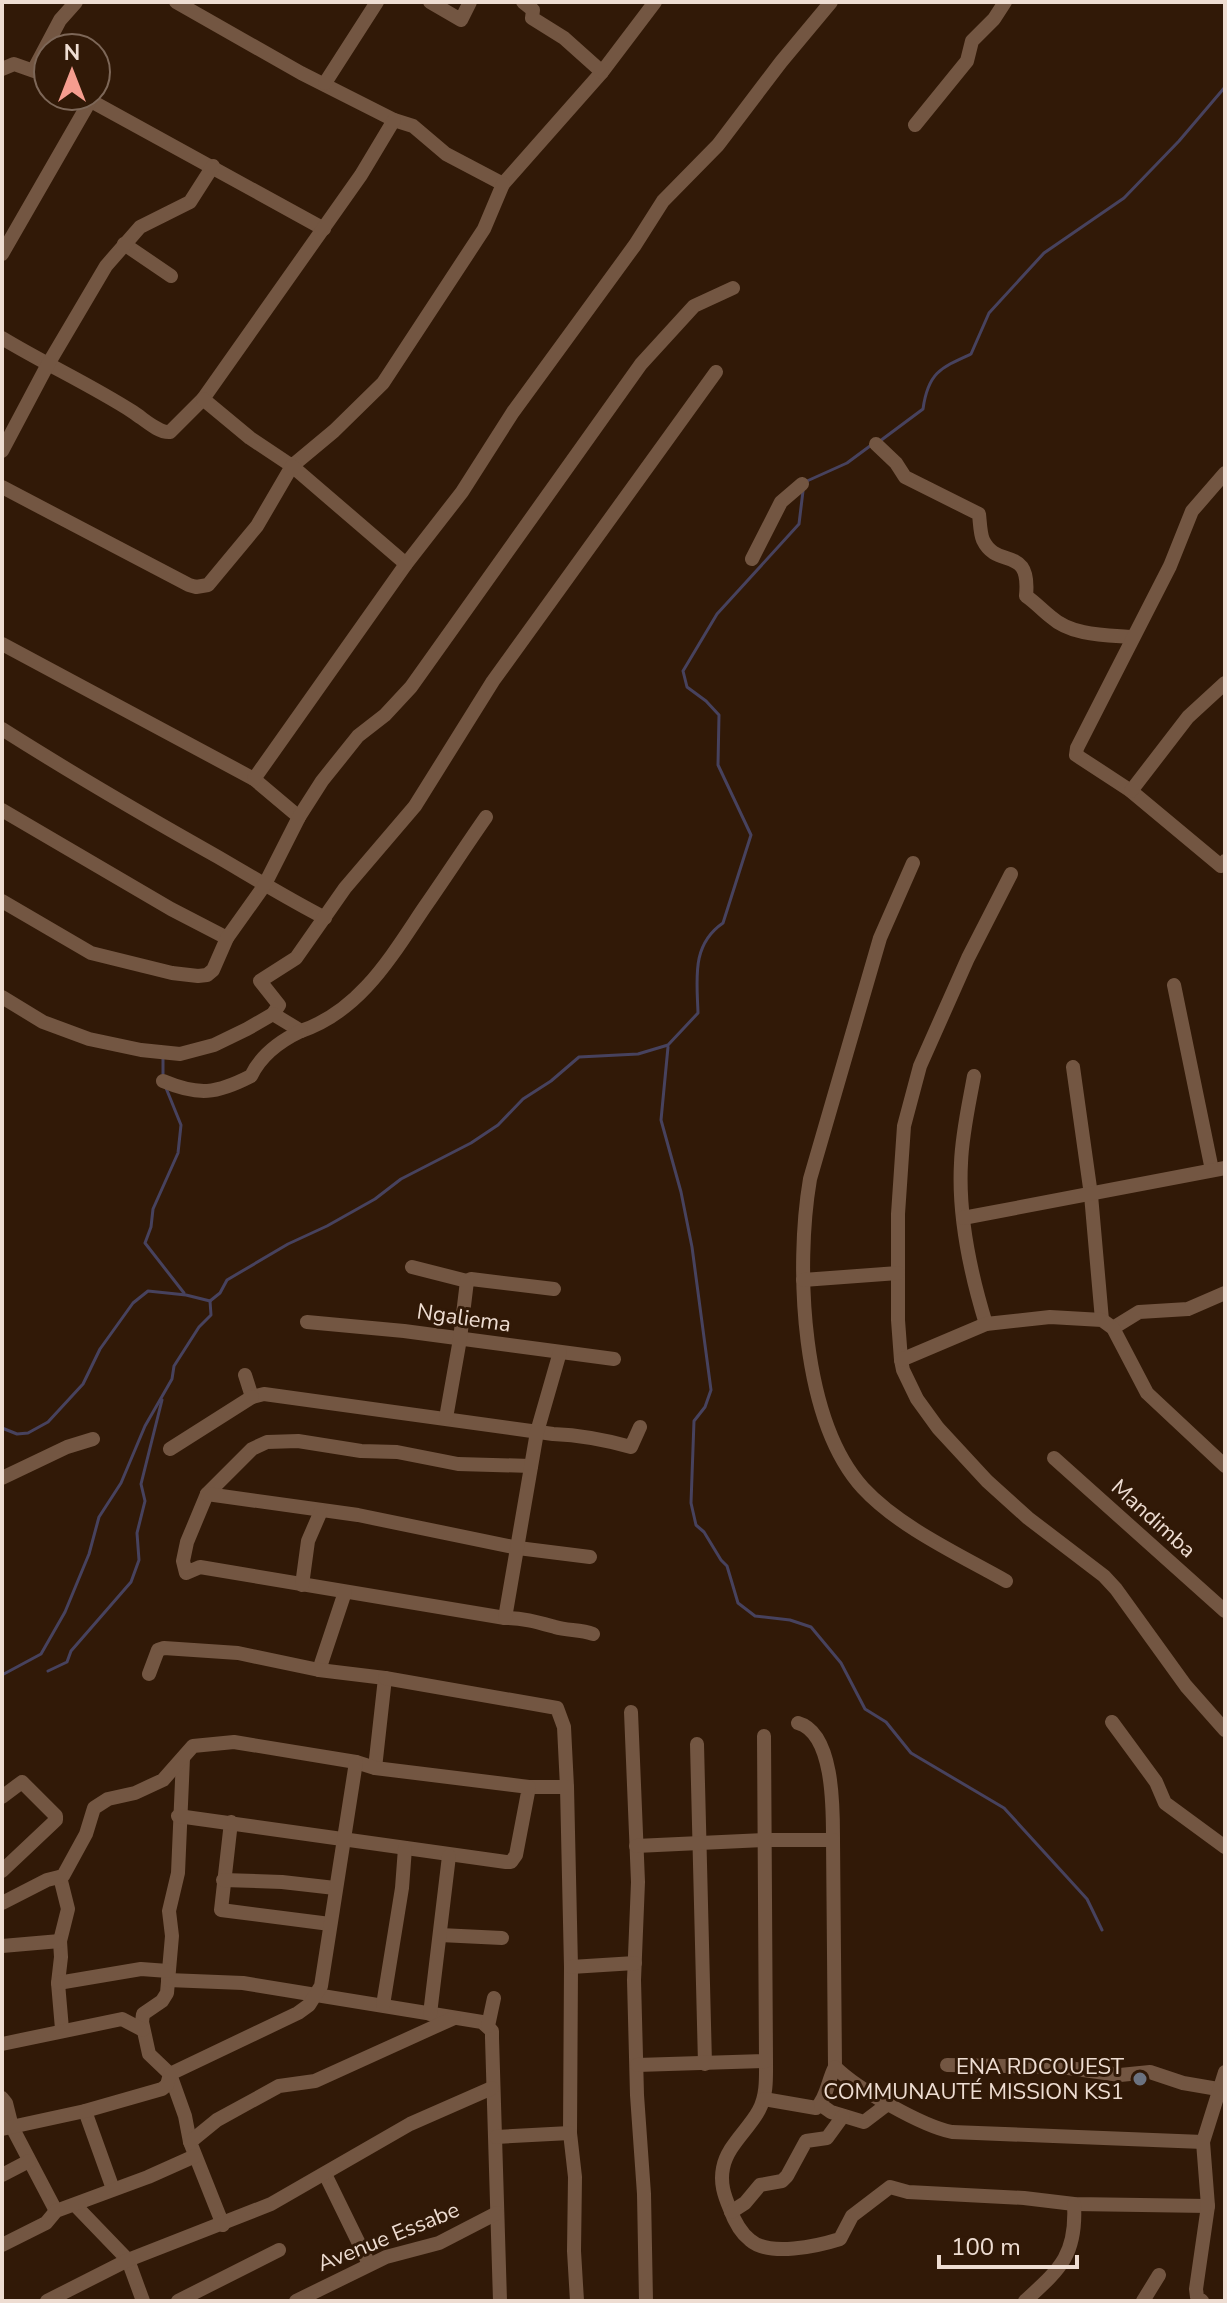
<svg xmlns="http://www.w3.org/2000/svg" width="1227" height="2303" font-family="'Nunito Sans',sans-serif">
  <rect width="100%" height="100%" fill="#311907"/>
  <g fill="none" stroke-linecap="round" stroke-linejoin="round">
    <g stroke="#47425e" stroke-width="3">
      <path d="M 880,441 L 923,409 C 928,373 940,368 971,354 L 989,313 L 1044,253 L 1124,198 L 1179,141 L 1225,87"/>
      <path d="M 807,481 L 847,463 L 870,446"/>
      <path d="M 668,1047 L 661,1120 L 681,1192 L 692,1247 L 711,1390 L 705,1407 L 694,1421 L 691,1503 L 696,1525 L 704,1532 L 721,1560 L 727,1566 L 738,1603 L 755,1616 L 790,1620 L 811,1627 L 841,1663 L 865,1709 L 886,1722 L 911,1753 L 1004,1808 L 1087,1899 L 1102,1930"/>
      <path d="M 163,1057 L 163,1077"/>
      <path d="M 166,1088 L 181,1125 L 178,1153 L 153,1209 L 151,1227 L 145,1243 L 184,1293"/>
      <path d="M 210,1301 L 220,1293 L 227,1280 L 288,1244 L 327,1226 L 375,1199 L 401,1179 L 471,1143 L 498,1125 L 523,1099 L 551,1081 L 579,1057 L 638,1054 L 668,1045 L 698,1013 C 697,979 691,945 723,923 L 751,835 L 718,765 L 719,715 L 706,701 L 687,687 L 683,671 L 717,614 L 799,524 L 803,491"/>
      <path d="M 2,1428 L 17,1434 L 28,1433 L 48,1422 L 83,1384 L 100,1349 L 133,1303 L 148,1291 L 186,1295 L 210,1301"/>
      <path d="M 48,1671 L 67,1662 L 71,1651 L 131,1582 L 139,1560 L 137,1533 L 145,1501 L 141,1484 L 162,1400"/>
      <path d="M 2,1675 L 41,1654 L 65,1612 L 89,1554 L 99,1517 L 121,1483 L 145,1426 L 172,1379 L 174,1366 L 199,1327 L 211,1315 L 210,1301"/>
    </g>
    <g stroke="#735642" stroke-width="14">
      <path d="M 176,2 L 301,73 L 394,120 L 413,126 L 446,154 L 503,184 L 602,72 L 655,2"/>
      <path d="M 430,2 L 461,20 L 470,2"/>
      <path d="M 523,2 L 533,10 L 532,18 L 564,38 L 602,72"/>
      <path d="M 2,69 L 14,64 L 48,76"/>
      <path d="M 34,69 L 60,20 L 76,2"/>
      <path d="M 325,83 L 377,2"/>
      <path d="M 82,96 L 324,229"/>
      <path d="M 915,125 L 967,61 L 972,41 L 994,19 L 1005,2"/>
      <path d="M 124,244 L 171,276"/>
      <path d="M 2,254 L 90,101"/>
      <path d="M 2,338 C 45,364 91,385 133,412 C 144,419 158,433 170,432 L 203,399 L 361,175 L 394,120"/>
      <path d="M 203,399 L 250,438 L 292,466 L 334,431 L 383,383 L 484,229 L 503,184"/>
      <path d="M 876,444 L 896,463 L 905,477 L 979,514 C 980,522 980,533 983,540 C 997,570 1031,544 1026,596 C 1036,603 1042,610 1051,617 C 1072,636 1106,635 1132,637"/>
      <path d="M 2,451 L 47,366 L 106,266 L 140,227 L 190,202 L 213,166"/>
      <path d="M 1225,473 L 1192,511 L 1170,566 L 1077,748 L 1076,755 L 1131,791 L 1221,866 L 1225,861"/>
      <path d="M 2,487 L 189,585 L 196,587 L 208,585 L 257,526 L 292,466 L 406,564"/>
      <path d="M 752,559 L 781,502 L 802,484"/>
      <path d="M 2,644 L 254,779 L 299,817"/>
      <path d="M 2,729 C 73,774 145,816 218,857 C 254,878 288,899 325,918"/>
      <path d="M 254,779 L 406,564 L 462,492 L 513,412 L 635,245 L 663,201 L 718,145 L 781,62 L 831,2"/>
      <path d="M 1131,791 L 1188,717 L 1225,683"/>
      <path d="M 2,810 L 171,909 L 227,938"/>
      <path d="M 913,863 L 880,938 L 810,1179 C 795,1267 801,1420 863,1488 C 899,1527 960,1555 1006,1581"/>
      <path d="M 1011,874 L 968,958 L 920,1066 L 904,1126 L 898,1214 L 898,1320 L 901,1360 L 903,1370 L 917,1399 L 938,1428 L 987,1481 L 1028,1518 L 1104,1576 L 1116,1589 L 1186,1686 L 1225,1730"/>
      <path d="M 2,901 L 91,953 L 172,973 L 198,976 L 207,975 L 213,970 L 227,938 L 264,886 L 299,817 L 322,781 L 358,736 L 385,715 L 411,687 L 641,364 L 694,306 L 733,288"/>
      <path d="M 1174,985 L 1212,1170"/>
      <path d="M 2,997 L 43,1022 L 89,1039 L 141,1050 L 180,1054 L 214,1045 L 247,1029 L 273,1014 L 279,1005 L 260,981 L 296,958 L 345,888 L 415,806 L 493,681 L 716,372"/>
      <path d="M 273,1014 L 301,1031 C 360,1011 391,957 424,908 C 445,878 465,847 486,817"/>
      <path d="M 1073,1067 L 1091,1195 L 1102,1320"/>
      <path d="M 974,1076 C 969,1104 962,1134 961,1163 C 958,1217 970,1272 986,1324"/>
      <path d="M 163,1081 C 199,1096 216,1094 251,1076 C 261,1055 280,1041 301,1031"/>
      <path d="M 963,1218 L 1225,1168"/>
      <path d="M 412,1267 L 467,1281"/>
      <path d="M 803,1280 L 898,1273"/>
      <path d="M 307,1322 L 404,1331 L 614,1359"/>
      <path d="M 1113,1328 L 1139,1312 L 1188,1309 L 1225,1293"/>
      <path d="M 901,1360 L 986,1324 L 1050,1317 L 1102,1320 L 1113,1328 L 1147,1393 L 1225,1466"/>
      <path d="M 245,1375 L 252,1397 L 264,1394 L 553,1434 C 579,1435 606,1440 631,1447 L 640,1427"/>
      <path d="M 446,1418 L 460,1339 L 467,1281 L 471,1279 L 554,1289"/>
      <path d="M 170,1449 L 252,1397"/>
      <path d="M 1054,1458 L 1225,1611"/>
      <path d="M 531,1466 L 458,1464 L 397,1452 L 361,1451 L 298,1441 L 267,1442 L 252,1449 L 207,1494 L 187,1542 L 183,1561 L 186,1573 L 200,1567 L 505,1618 C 524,1618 537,1622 555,1627 C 568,1631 580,1629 593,1634"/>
      <path d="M 2,1478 L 67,1447 L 93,1439"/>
      <path d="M 207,1494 L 358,1515 L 518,1548 L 590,1557"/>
      <path d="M 302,1585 L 308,1541 L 321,1511"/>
      <path d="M 505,1618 L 537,1432 L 560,1352"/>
      <path d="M 319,1670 L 345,1592"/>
      <path d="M 149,1674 L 158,1650 L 164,1648 L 238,1653 L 319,1670 L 385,1678 L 375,1768"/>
      <path d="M 385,1678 L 557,1708 L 564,1727 L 567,1787"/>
      <path d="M 631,1712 L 638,1882 L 634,1980 L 637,2095 L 644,2194 L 646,2301"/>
      <path d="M 1112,1722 L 1156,1782 L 1165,1803 L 1225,1847"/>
      <path d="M 798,1723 C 834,1733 833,1809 833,1840"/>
      <path d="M 697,1744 L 705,2064"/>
      <path d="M 183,1758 L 178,1873 L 169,1911 L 172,1936 L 167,1993 L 162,2001 L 143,2014 L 142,2022 L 149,2054 L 170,2074 L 185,2116 L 190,2142"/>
      <path d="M 529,1787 L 567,1787 L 571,1967 L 570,2133 L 575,2177 L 574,2251 L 577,2301"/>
      <path d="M 2,1797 L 22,1782 L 56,1816 L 56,1820 L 2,1871"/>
      <path d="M 231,1822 L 221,1910 L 330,1924"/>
      <path d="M 636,1846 L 765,1840 L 833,1840 L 835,2067 C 857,2089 922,2126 952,2132 L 1203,2142"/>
      <path d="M 60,1877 L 68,1909 L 60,1941 L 61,1957 L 58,1983 L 62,2029"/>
      <path d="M 223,1880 L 282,1882 L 335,1888"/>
      <path d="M 2,1903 L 47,1880 L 63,1876 L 86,1834 L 94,1808 L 108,1799 L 135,1793 L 163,1780 L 193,1746 L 234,1742 L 356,1762 L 375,1768 L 529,1787 L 516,1855 L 511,1862 L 506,1862 L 178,1816"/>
      <path d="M 440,1935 L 502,1938"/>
      <path d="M 2,1946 L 60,1941"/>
      <path d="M 571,1967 L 635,1963"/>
      <path d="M 168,1980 L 243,1983 L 482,2022 L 492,2031 L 492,2038 L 500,2301"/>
      <path d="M 58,1983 L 141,1969 L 168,1971"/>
      <path d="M 383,2005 L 402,1888 L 405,1848"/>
      <path d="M 430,2014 L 449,1856"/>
      <path d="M 488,2026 L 494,1998"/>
      <path d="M 2,2044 L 122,2019 L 143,2030"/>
      <path d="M 766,2061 C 766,2078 767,2095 759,2110 C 749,2129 727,2146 723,2168 C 720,2183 724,2195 730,2209 C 734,2220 741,2233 750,2240 C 769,2257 818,2246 840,2239 L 852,2216 L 890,2187 L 908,2192 L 1024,2198 L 1074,2204 L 1208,2206"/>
      <path d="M 637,2065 L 766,2061 L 764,1736"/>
      <path d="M 947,2065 L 1061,2067 L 1120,2075 L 1150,2072 L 1183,2083 L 1218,2089"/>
      <path d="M 2,2098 L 6,2103 L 12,2127 L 56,2211"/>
      <path d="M 764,2099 L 816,2108 C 827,2099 828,2079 835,2067"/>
      <path d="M 821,2105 L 831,2112 L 864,2122 L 889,2103"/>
      <path d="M 85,2111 L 113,2189"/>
      <path d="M 2,2129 L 85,2111 L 162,2089 L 167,2085 L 170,2074 L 298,2013 L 309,2005 L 321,1986 L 356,1762"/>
      <path d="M 496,2137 L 570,2133"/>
      <path d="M 325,2174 L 369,2264"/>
      <path d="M 2,2175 L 29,2161"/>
      <path d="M 75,2205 L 128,2260 L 143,2301"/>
      <path d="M 731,2212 L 745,2203 L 760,2185 L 782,2181 L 787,2176 L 806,2141 L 827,2138 L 843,2116"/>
      <path d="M 223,2225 L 190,2142 L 217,2120 L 279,2086 L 315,2081 L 454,2018"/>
      <path d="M 2,2245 L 46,2223 L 56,2211 L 148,2177 L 195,2156"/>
      <path d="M 47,2301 L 128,2260 L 271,2204 L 410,2124 L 492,2088"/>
      <path d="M 178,2301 L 279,2250"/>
      <path d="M 296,2301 L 386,2257 L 439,2243 L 497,2213"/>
      <path d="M 1025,2301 C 1060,2269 1077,2255 1074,2204"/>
      <path d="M 1143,2301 L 1159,2275"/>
      <path d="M 1202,2301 L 1197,2297 L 1196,2289 L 1208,2206 L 1203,2142 L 1225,2072"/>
    </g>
  </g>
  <circle fill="#6b7280" stroke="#311907" stroke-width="3" cx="1140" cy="2079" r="8"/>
  <g text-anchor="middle" stroke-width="6" stroke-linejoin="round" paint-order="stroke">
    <g font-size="22" fill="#eeddd2" stroke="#311907">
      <text transform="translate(464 1317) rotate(8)" y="8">Ngaliema</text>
      <text transform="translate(1154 1518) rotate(42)" y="8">Mandimba</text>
      <text transform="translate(388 2236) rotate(-22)" y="8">Avenue Essabe</text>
    </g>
    <g font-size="22" fill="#eeddd2" stroke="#311907" text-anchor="end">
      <text x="1124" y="2074">ENA RDCOUEST<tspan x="1124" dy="25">COMMUNAUTÉ MISSION KS1</tspan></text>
    </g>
  </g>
  <rect width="1227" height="2303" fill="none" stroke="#eeddd2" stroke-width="8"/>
  <g transform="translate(72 72)"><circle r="38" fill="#311907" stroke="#7d6758" stroke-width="2"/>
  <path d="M0-6L14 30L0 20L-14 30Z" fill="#f59d8f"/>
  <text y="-12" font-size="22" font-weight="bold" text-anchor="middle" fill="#eeddd2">N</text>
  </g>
  <path d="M939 2255v12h138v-12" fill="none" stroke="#eeddd2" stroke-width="4"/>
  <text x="951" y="2255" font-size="24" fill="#eeddd2" stroke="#311907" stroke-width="6" paint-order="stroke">100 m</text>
</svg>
